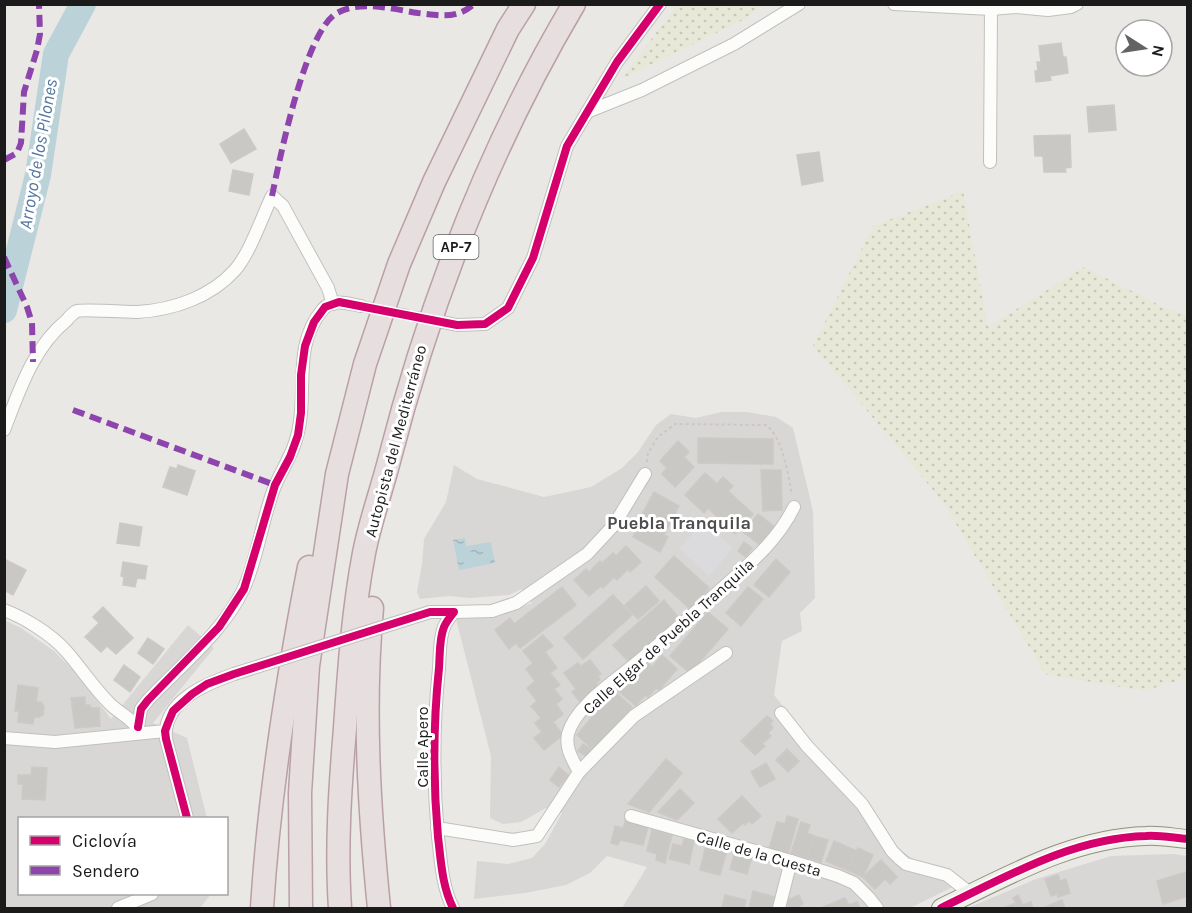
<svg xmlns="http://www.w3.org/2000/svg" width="1192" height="913" font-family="Karla,sans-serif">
  <defs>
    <pattern id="farmland-dots" width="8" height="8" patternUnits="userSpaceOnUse" patternTransform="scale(1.5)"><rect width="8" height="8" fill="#e7e8d8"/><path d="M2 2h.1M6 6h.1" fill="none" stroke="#c6c6b9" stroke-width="1.8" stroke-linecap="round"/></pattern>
    <pattern id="water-ripples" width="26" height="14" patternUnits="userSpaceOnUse" patternTransform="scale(1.5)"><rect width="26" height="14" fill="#bbd2d9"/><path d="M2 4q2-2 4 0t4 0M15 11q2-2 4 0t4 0" fill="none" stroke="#a0b4ba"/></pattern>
  </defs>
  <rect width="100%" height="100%" fill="#e9e8e4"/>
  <g fill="#d8d7d5">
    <path d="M 721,412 L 747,412 L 776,417 L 793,428 L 813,511 L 815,598 L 800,613 L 802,631 L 782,641 L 774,695 L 898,848 L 917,862 L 943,868 L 965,881 L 910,908 L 622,908 L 647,867 L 607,856 L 590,873 L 566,885 L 525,893 L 474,899 L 477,861 L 508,864 L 532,858 L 545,844 L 562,813 L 546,808 L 521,822 L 503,824 L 490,818 L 491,756 L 456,619 L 497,617 L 532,603 L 522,589 L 509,595 L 470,598 L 449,596 L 420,599 L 417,592 L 422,564 L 424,539 L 446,502 L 454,465 L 477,479 L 544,497 L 591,487 L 622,468 L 638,452 L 656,425 L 671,414 L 696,418 Z"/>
    <path d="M 4,620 L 21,628 L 54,651 L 77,674 L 111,719 L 188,625 L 214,648 L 153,723 L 187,738 L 207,818 L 20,818 L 20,894 L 211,894 L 200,908 L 5,908 Z"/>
    <path d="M 1173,854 L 1187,856 L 1187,908 L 968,908 L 1036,879 L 1111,856 Z"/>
  </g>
  <g fill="url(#farmland-dots)">
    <path d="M 678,4 L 764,5 L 741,21 L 621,79 Z"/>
    <path d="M 963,191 L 988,327 L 1084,267 L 1163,307 L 1187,315 L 1187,678 L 1144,691 L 1045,674 L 943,502 L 813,346 L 873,226 Z"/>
  </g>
  <path fill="#dbdbde" d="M 703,522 L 733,548 L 709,576 L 679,549 Z"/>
  <path fill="url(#water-ripples)" d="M 465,538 L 466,546 L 491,542 L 495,563 L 459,570 L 453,540 Z"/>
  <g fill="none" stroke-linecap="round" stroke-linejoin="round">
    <path stroke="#bbd2d9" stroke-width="26" d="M 4,310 L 38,175 L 56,54 L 83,4"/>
  </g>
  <g fill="#cac8c5" stroke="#ccc9c6" stroke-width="1.5">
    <path d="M 1061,43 L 1063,57 L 1066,57 L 1068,73 L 1050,76 L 1051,80 L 1036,82 L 1035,71 L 1038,71 L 1037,62 L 1041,62 L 1039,46 Z"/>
    <path d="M 1114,105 L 1116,130 L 1089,132 L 1087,107 Z"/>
    <path d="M 244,129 L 256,149 L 231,163 L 220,144 Z"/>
    <path d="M 1070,135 L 1071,167 L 1065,168 L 1066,172 L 1044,172 L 1043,156 L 1035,156 L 1034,136 Z"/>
    <path d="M 819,152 L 823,181 L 802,185 L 797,155 Z"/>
    <path d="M 233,170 L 253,174 L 249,195 L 229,191 Z"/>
    <path d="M 698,438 L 773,439 L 773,464 L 698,463 Z"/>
    <path d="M 678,441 L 689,452 L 684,457 L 694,467 L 675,487 L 662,474 L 667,468 L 660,461 Z"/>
    <path d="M 178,465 L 195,471 L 187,495 L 163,487 L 170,467 L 177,469 Z"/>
    <path d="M 761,470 L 781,470 L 782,510 L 763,511 Z"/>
    <path d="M 705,473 L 717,484 L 723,477 L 733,486 L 728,491 L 753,514 L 735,534 L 708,508 L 704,513 L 685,495 Z"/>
    <path d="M 654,492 L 679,506 L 664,535 L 668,537 L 660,552 L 633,537 L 640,524 L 638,522 Z"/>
    <path d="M 758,514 L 775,527 L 760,545 L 743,532 Z"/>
    <path d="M 120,523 L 142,527 L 139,546 L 117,543 Z"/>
    <path d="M 744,542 L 752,548 L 746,557 L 738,551 Z"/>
    <path d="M 626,546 L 641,562 L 630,572 L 628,569 L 617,580 L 614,577 L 603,588 L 601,586 L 589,596 L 574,580 L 586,569 L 589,572 L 600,561 L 602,563 L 613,553 L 616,556 Z"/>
    <path d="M 674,556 L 709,588 L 690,609 L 655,577 Z"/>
    <path d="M 4,559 L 26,570 L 13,595 L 4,590 Z"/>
    <path d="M 776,559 L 790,572 L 769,597 L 754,585 Z"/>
    <path d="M 123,562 L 147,566 L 145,579 L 137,578 L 135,587 L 123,585 L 124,577 L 121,576 Z"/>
    <path d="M 646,586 L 659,601 L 638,619 L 625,605 Z"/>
    <path d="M 562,587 L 576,605 L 520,648 L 516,643 L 509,649 L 495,630 L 510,618 L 514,624 Z"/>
    <path d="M 748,587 L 763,599 L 741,626 L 726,613 Z"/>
    <path d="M 613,595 L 632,615 L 583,659 L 564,638 Z"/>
    <path d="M 664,600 L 679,618 L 629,662 L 613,645 Z"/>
    <path d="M 103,607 L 133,638 L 116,654 L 107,646 L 101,652 L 85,637 L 99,623 L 93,617 Z"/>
    <path d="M 708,612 L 728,629 L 690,673 L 670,656 Z"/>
    <path d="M 543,635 L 553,646 L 545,652 L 557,668 L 550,673 L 560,685 L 554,689 L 562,699 L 556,704 L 563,714 L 553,722 L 563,735 L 544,750 L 534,738 L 542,732 L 535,723 L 541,718 L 531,706 L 537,701 L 527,688 L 535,681 L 526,669 L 533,663 L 523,651 Z"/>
    <path d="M 148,638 L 164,649 L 153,664 L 138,653 Z"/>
    <path d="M 662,655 L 677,669 L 659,690 L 656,688 L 648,697 L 645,695 L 636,706 L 616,689 L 623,680 L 627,683 L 636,672 L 639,675 L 649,664 L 652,667 Z"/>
    <path d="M 590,660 L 601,674 L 598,676 L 600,680 L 596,683 L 599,688 L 580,702 L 572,692 L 576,689 L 564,673 L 578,663 L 581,666 Z"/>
    <path d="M 124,665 L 140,677 L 130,692 L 114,680 Z"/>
    <path d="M 18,685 L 38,688 L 36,702 L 41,702 L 44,706 L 43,715 L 39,717 L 34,717 L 33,724 L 18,722 L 19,711 L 15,711 Z"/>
    <path d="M 614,691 L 632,707 L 595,751 L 577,735 Z"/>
    <path d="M 85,697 L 85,705 L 90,705 L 91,708 L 99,708 L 100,726 L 75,728 L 71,698 Z"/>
    <path d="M 767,716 L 773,721 L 770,724 L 773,728 L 768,733 L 771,736 L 762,744 L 765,746 L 755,755 L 741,741 Z"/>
    <path d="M 583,744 L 591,749 L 586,756 L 578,751 Z"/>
    <path d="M 787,749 L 799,761 L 788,772 L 776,760 Z"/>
    <path d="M 666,759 L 682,773 L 649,812 L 628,804 Z"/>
    <path d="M 766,763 L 775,779 L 760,787 L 751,772 Z"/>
    <path d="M 32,767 L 47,768 L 45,800 L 22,799 L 23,784 L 18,784 L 18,775 L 31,775 Z"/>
    <path d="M 559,767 L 568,775 L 559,787 L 550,780 Z"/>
    <path d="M 680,789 L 694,803 L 677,820 L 658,812 Z"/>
    <path d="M 742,796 L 761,816 L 752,824 L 749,821 L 745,825 L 743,823 L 732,833 L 718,819 Z"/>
    <path d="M 787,816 L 798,819 L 788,854 L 769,849 L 777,822 L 785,824 Z"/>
    <path d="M 625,821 L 648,827 L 643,845 L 620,840 L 618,845 L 611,843 L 615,826 L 623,828 Z"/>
    <path d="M 801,822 L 810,825 L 807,833 L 814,836 L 807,858 L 791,853 Z"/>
    <path d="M 652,830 L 672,835 L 665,863 L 656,860 L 657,854 L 647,851 Z"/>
    <path d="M 814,836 L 828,840 L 821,862 L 807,858 Z"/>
    <path d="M 684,839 L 694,841 L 689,864 L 669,859 L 673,844 L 682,846 Z"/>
    <path d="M 834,841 L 857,851 L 847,870 L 826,861 Z"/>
    <path d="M 706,845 L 727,850 L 720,875 L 700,870 Z"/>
    <path d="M 858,848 L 873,855 L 863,877 L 847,870 Z"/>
    <path d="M 735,852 L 752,857 L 747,874 L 730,869 Z"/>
    <path d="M 881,860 L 897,877 L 890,884 L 885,879 L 875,889 L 863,877 Z"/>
    <path d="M 1186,872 L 1188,896 L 1163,904 L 1157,881 Z"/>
    <path d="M 1058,875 L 1060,881 L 1066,879 L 1070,893 L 1058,897 L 1057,894 L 1051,896 L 1045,879 Z"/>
    <path d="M 753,891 L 775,897 L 772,908 L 749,908 Z"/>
    <path d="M 725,895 L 746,900 L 744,908 L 722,908 Z"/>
    <path d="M 799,895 L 803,904 L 799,906 L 801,908 L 788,908 L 789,908 L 786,901 Z"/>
    <path d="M 1018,895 L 1023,905 L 1031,902 L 1033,908 L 1003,908 L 1016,903 L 1013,898 Z"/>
    <path d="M 845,898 L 849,905 L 857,902 L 860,908 L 821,908 Z"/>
    <path d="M 1062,900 L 1065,908 L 1043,908 Z"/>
  </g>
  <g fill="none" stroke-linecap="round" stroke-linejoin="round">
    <path stroke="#cac9c6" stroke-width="12" stroke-dasharray="12 6" stroke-linecap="butt" d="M 361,306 L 433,320"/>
    <defs>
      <g id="street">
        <path d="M 894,4 L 991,9 L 1016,7 L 1048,10 L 1071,7 L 1077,4"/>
        <path d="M 587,112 L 642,90 L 734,44 L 799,4"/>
        <path d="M 990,162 L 991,9"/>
        <path d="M 433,320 L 457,325 L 485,324 L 508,308 L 533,258 L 567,146 L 617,62 L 660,4"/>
        <path d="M 4,430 C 19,392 33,347 67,320 C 69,317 74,312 77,311 C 82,309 127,312 137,312 C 173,310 211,297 235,270 C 250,253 262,217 272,196 L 283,206 L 328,288 L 333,304"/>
        <path d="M 4,610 C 25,618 51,634 66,651 C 81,668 94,688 110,704 C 119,713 135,720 140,732"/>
        <path d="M 430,612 L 454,612 C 450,617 446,622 444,627 C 439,639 440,655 439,668 C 433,725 433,781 438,837 C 441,861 442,886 453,908"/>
        <path d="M 454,612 L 492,611 L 516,603 L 587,554 L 614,525 L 645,474"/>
        <path d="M 781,713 L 807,746 L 862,804 L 892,851 L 900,859 L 906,864 L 947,875 L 971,894"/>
        <path d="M 138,727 L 141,709 L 148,700 C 181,665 222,633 243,590 C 258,559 262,518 275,486 C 282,469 293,454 297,436 C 309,395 291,346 323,309 C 333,298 349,304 361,306"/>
        <path d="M 4,738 L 55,742 L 165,731"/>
        <path d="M 579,772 C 573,760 565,749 568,734 C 575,707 613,682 634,665 C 663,641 690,617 718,592 C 747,566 777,542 794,507"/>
        <path d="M 631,816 L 791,861 L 838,876 L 854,883 L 869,898 L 877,908"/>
        <path d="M 187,818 L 166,739 C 162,701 206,684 234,674"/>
        <path d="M 437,828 L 513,840 L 537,836 L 579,772 L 634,716 L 726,653"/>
        <path d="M 118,908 L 152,894"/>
        <path d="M 779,908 L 791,861"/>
      </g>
      <path id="secondary" d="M 941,908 C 1006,877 1072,838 1146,836 C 1160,835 1174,838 1188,839"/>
      <g id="highway">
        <path d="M 372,608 C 363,708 369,808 379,908"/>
        <path d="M 262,908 C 269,794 287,680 309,567"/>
        <path d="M 301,908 L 300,793 L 308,666 L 337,474 L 365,364 L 399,264 L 434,182 L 508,29 L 524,4"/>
        <path d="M 340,908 C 336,848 340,788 345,728 C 349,670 353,611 364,553 C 370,522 381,492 389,461 C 430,301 489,147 574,4"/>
      </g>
    </defs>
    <use href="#street" stroke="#c0c0be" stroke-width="14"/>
    <use href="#secondary" stroke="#8e907f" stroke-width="20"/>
    <use href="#highway" stroke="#baa0a6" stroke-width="25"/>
    <path stroke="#cfc5c3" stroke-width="2" stroke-dasharray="3 3" stroke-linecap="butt" d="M 647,462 L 648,453 L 658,437 L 675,424 L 766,425 C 783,438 788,474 792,495"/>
    <use href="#street" stroke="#fcfcfb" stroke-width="12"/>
    <use href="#secondary" stroke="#f0f0ea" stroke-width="18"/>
    <use href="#highway" stroke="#e7dedf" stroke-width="22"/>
    <defs>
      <path id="street-bridge" d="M 234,674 L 430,612"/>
    </defs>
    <use href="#street-bridge" stroke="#c0c0be" stroke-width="14" stroke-linecap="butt"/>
    <use href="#street-bridge" stroke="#fcfcfb" stroke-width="12"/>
    <g stroke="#8e44ad" stroke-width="6" stroke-dasharray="12 6" stroke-linecap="butt">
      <path d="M 4,160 L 17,153 L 21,143 L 24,92 L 37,50 L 40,34 L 39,4"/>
      <path d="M 272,196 C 280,158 305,31 337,13 C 360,0 393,9 418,13 C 439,15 456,20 474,4"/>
      <path d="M 4,257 L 27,307 L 32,323 L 33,362"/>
      <path d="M 73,410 L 275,485"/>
    </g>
    <defs>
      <g id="cycleway">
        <path d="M 138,727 L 141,709 L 148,700 L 219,627 L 244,589 L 275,485 L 290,457 L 298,435 L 301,413 L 301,375 L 305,346 L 314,322 L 325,307 L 339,302 L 457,325 L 485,324 L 508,308 L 533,258 L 567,146 L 617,62 L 660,4"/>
        <path d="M 187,818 L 166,739 L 165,731 L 168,723 L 173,711 L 192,694 L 207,684 L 234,674 L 430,612 L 454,612 C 450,617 446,622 444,627 C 439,639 440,655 439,668 C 433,725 433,781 438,837 C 441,861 442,886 453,908"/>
        <path d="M 941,908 C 1006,877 1072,838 1146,836 C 1160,835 1174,838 1188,839"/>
      </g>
    </defs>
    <use href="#cycleway" stroke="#fff" stroke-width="11"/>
    <use href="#cycleway" stroke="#d6006c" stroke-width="8"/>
  </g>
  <g text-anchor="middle" stroke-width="6" stroke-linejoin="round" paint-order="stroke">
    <rect fill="#fff" stroke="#5f5f5f" stroke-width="1.5" x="433.5" y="235" width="45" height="24" rx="4.5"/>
    <g font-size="15" font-weight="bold" fill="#1b1b1b">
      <text x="456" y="252">AP-7</text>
    </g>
    <g font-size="16" fill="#1b1b1b" stroke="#fff">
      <text transform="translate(395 441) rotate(-75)" y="6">Autopista del Mediterráneo</text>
      <text transform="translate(668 636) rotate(-42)" y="6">Calle Elgar de Puebla Tranquila</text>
      <text transform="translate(422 747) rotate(-90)" y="6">Calle Apero</text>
      <text transform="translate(759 853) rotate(16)" y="6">Calle de la Cuesta</text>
    </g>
    <g font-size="18" font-style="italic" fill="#54769e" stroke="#fff">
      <text transform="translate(38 154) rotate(-80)" y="6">Arroyo de los Pilones</text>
    </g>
    <g font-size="18" font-weight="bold" fill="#4e4e4e" stroke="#fff">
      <text x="679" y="529">Puebla Tranquila</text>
    </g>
  </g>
  <rect width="1192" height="913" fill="none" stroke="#1b1b1b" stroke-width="12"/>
  <rect x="18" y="817" width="210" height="78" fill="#ffffff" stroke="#a4a4a4" stroke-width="1.5"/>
  <rect x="30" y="836" width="30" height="9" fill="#d6006c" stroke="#a4a4a4" stroke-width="1.5"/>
  <text x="72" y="847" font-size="18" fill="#1b1b1b">Ciclovía</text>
  <rect x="30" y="866" width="30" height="9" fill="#8e44ad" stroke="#a4a4a4" stroke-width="1.5"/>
  <text x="72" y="877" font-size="18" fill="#1b1b1b">Sendero</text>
  <g transform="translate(1144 48) rotate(102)"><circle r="28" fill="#ffffff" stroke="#a4a4a4" stroke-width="1.5"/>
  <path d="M0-4.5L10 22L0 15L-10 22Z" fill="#636361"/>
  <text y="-9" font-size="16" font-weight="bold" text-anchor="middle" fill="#1b1b1b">N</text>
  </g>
</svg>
